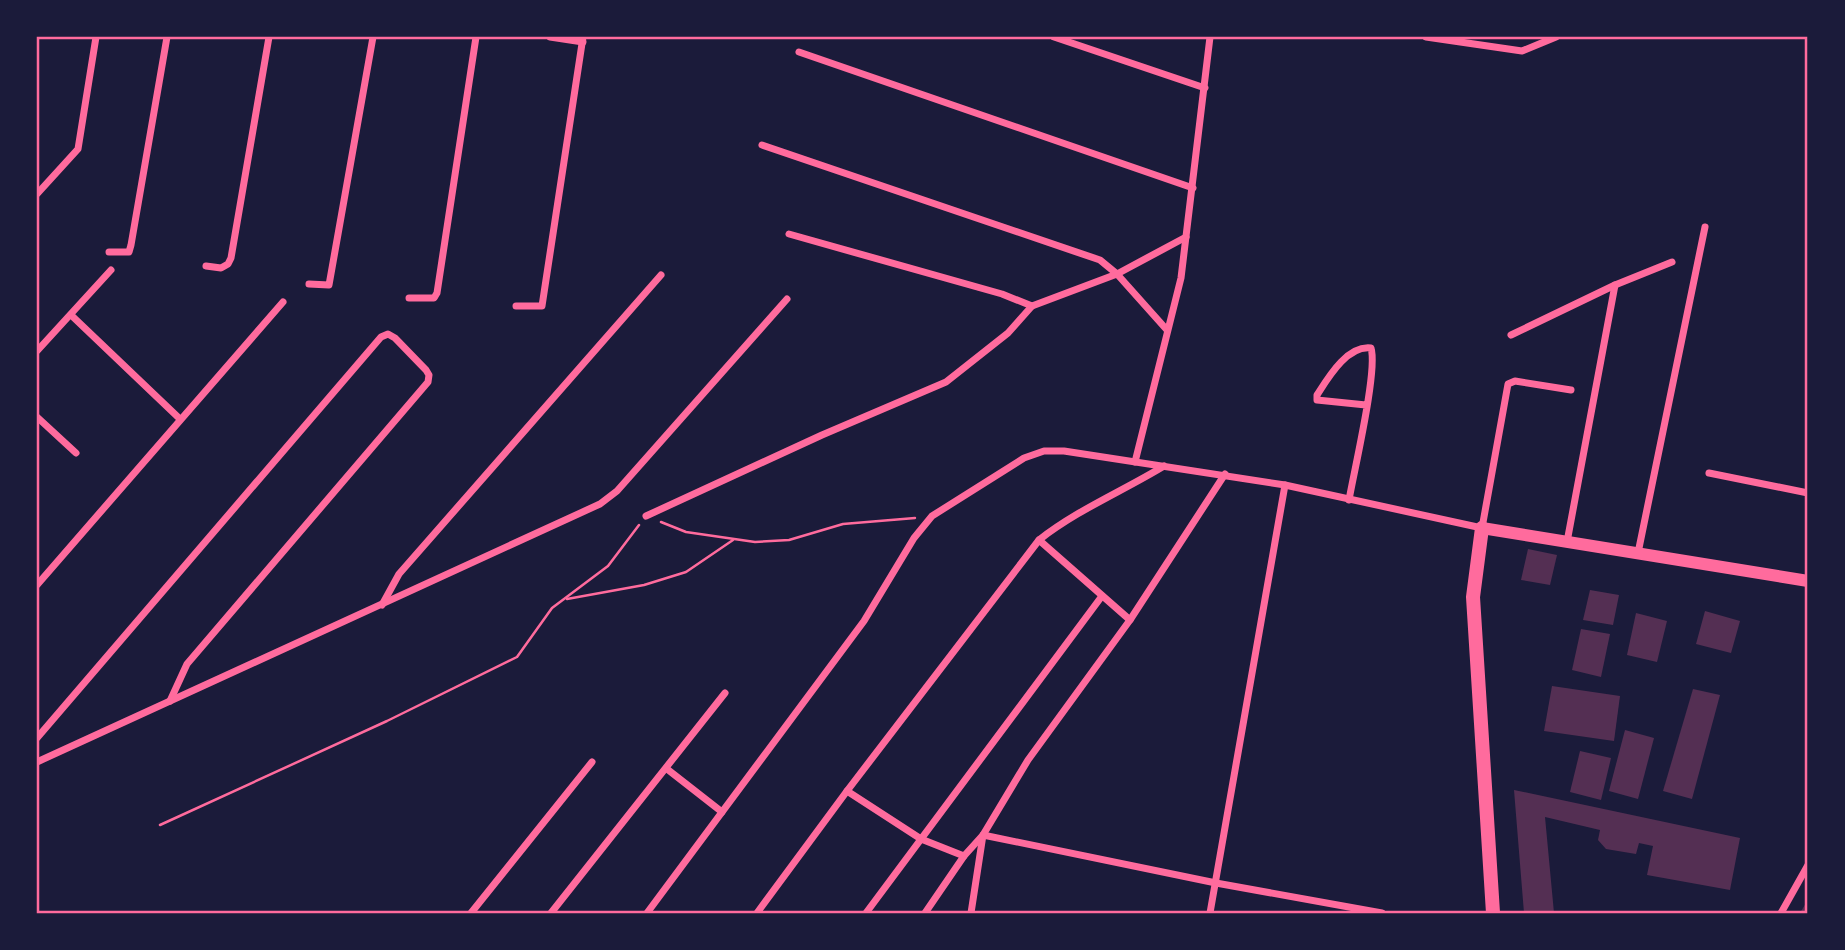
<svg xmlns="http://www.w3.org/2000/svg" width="1845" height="950" font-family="'DM Sans',sans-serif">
  <rect width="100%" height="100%" fill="#1b1b3a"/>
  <g fill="#542f53">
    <path d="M 1528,549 L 1557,555 L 1550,585 L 1521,580 Z"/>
    <path d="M 1590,590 L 1619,595 L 1613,625 L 1583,620 Z"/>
    <path d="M 1705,611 L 1740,621 L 1731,653 L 1696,644 Z"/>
    <path d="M 1636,613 L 1667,621 L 1657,662 L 1627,655 Z"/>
    <path d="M 1581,629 L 1610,634 L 1601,677 L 1572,670 Z"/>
    <path d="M 1552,686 L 1620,696 L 1614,741 L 1544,731 Z"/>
    <path d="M 1693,689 L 1720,695 L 1692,799 L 1663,791 Z"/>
    <path d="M 1625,730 L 1654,738 L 1638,799 L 1609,791 Z"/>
    <path d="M 1580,751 L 1611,758 L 1601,800 L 1570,792 Z"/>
    <path d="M 1514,790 L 1740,838 L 1730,890 L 1647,875 L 1653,846 L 1639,843 L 1636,854 L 1606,849 L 1598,840 L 1600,830 L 1545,817 L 1554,913 L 1524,913 Z"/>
    <path d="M 1808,898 L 1808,913 L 1800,913 L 1806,903 Z"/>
  </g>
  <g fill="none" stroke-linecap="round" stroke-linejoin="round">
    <g stroke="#ff6b9d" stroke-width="2.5">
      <path d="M 661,522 L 686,532 L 755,542 L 789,540 L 843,524 L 915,518"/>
      <path d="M 567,599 L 644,585 L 686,572 L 733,540"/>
      <path d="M 160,825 L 387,721 L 517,657 L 552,608 L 608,566 L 639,525"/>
    </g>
    <g stroke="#ff6b9d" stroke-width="7">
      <path d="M 550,37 L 583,42"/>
      <path d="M 1054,37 L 1205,88"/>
      <path d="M 1426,37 L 1522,51 L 1556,37"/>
      <path d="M 799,52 L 1193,188"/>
      <path d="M 762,145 L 1100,260 L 1117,274 L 1167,330"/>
      <path d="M 37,194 L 78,149 L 96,37"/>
      <path d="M 789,234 L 1002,294 L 1032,306"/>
      <path d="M 109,252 L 129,252 L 131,245 L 167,37"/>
      <path d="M 206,266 L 221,268 L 228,264 L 231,258 L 269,37"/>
      <path d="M 309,284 L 329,285 L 373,37"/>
      <path d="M 409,298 L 434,298 L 437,293 L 476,37"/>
      <path d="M 516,306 L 542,306 L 583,37"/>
      <path d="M 71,315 L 180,419"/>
      <path d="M 1511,335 L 1615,285 L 1672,262"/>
      <path d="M 37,351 L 111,270"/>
      <path d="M 37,417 L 76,453"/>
      <path d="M 1135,462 L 1181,278 L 1210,37"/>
      <path d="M 1709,473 L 1808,493"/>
      <path d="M 1349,500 C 1354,471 1378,370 1371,348 C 1347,345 1328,378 1317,395 L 1317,400 L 1366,405"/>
      <path d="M 646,516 L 822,435 L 946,382 L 1008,333 L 1032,306 L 1117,274 L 1186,237"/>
      <path d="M 1039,540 L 1130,620"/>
      <path d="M 1567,542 L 1615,285"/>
      <path d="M 1638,553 L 1705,227"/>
      <path d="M 37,585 L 283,302"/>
      <path d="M 382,605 L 399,574 L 661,275"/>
      <path d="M 37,738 L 381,337 L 388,334 L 395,338 L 426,370 L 429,375 L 428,382 L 187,664 L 170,701"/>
      <path d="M 37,762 L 600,504 L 617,491 L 787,299"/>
      <path d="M 667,769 L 722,812"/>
      <path d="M 847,791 L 921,839 L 964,856"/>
      <path d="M 471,913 L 592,762"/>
      <path d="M 551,913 L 725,693"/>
      <path d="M 647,913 L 864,621 L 914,538 L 932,516 L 1024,458 L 1044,451 L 1064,451 L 1285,485 L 1482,528 L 1508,384 L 1515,381 L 1571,390"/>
      <path d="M 757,913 L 847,791 L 1039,540 C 1077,510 1123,491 1164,466"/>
      <path d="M 866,913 L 1102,596"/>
      <path d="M 925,913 L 964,856 L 983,835 L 1028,760 L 1130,620 L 1225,474"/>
      <path d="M 971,913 L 983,835 L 1216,883 L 1382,913"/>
      <path d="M 1210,913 L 1285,485"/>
      <path d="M 1781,913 L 1808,865"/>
    </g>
    <path stroke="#ff6b9d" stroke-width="12" d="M 1482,528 L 1808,581"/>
    <path stroke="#ff6b9d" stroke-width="14" d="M 1482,528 L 1473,597 L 1493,913"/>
  </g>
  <rect width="1845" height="950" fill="none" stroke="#1b1b3a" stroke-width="77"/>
  <rect x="38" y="38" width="1768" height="874" fill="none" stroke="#ff6b9d" stroke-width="2.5"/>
</svg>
